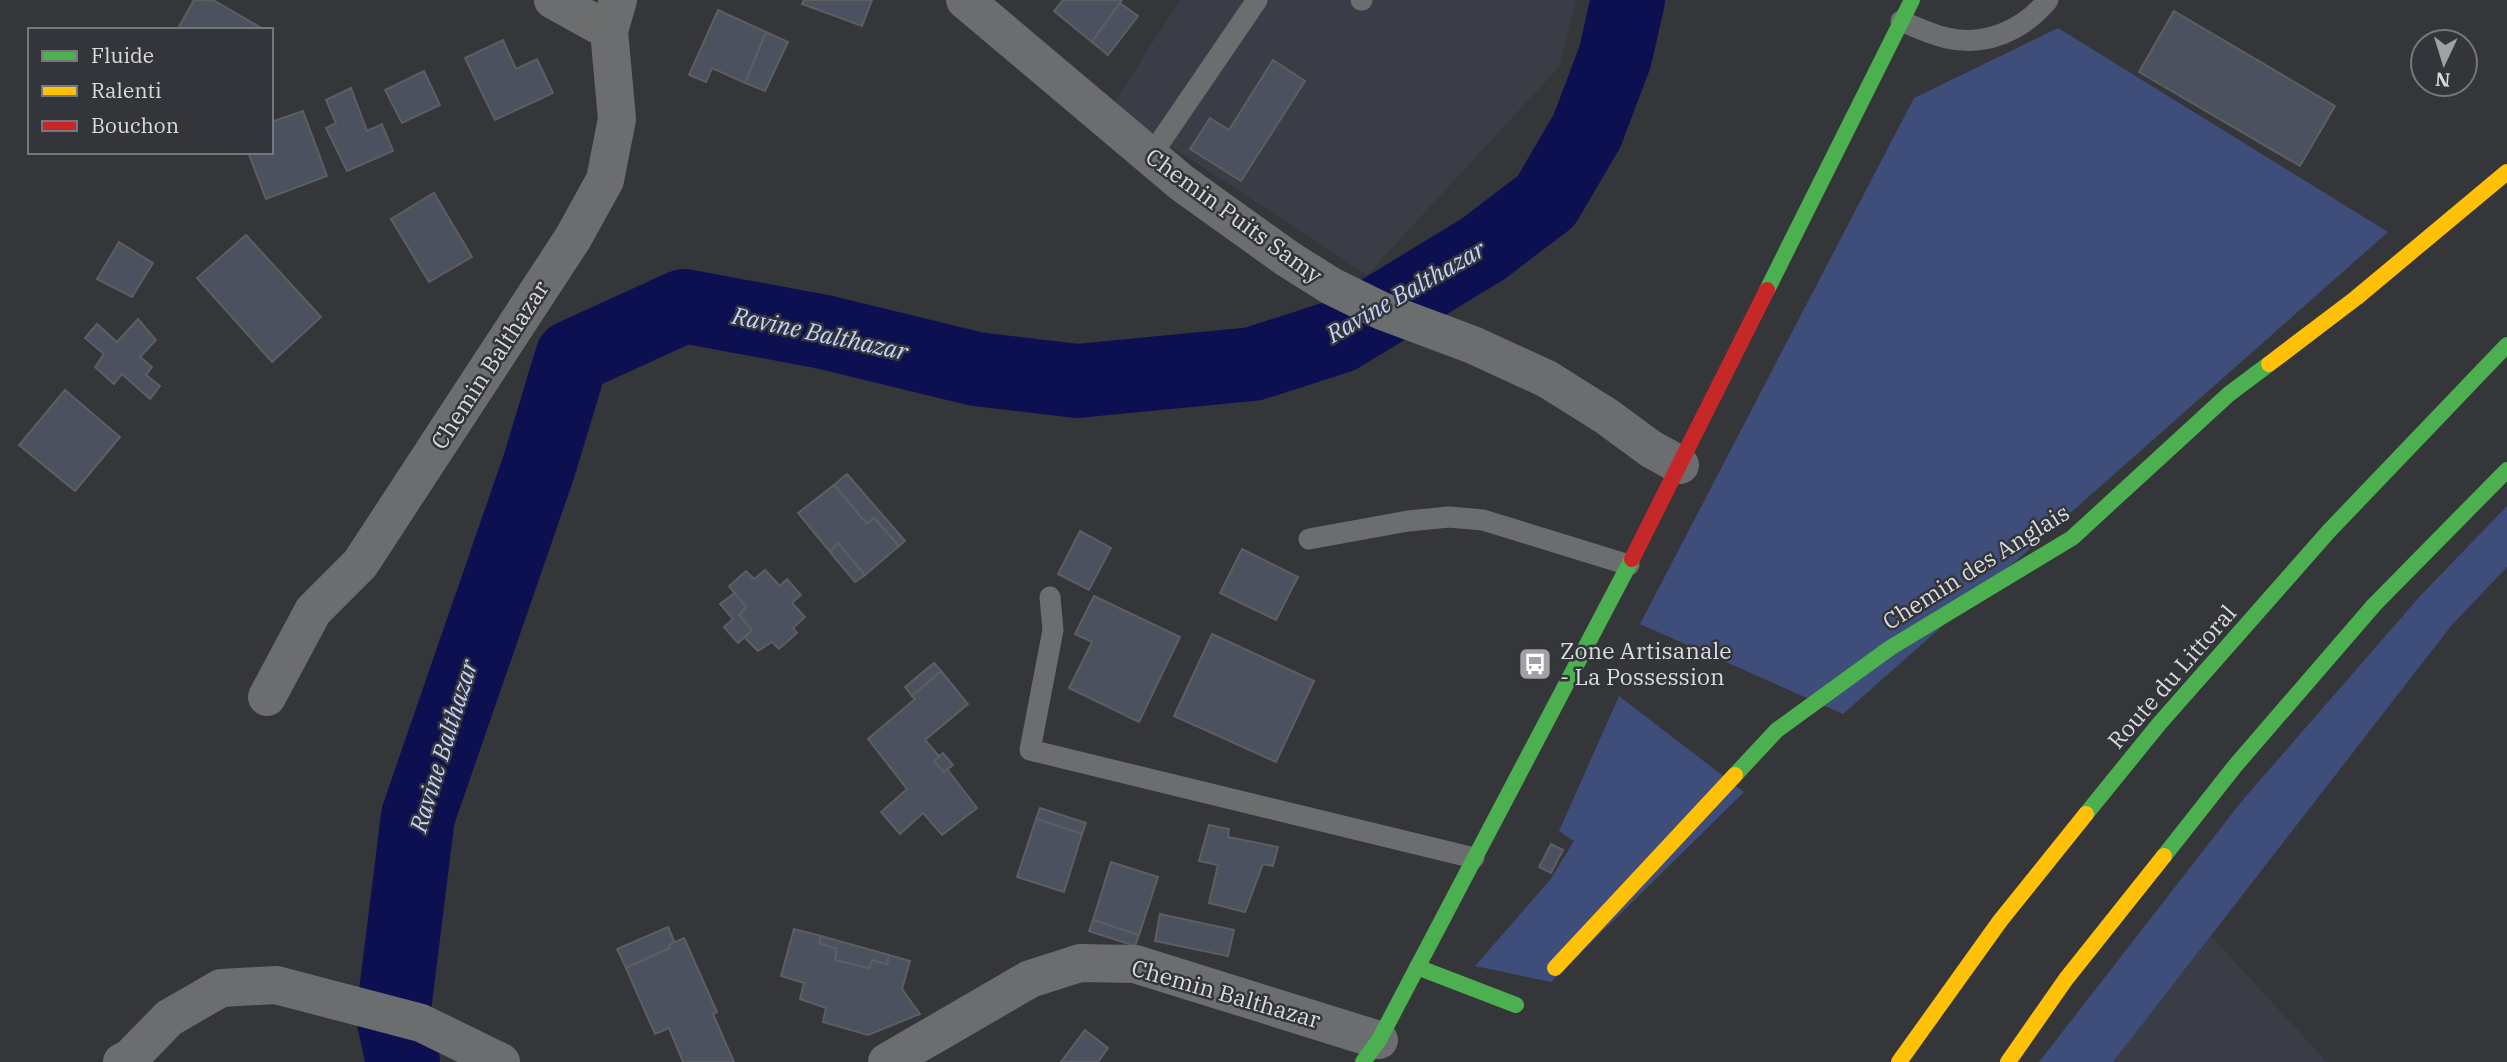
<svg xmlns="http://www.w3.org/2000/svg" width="2507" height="1062" font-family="'IBM Plex Serif',serif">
  <rect width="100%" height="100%" fill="#343639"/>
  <g fill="#3a3d46">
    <path d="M 1180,0 L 1576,0 L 1559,67 L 1367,275 L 1111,107 Z"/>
    <path d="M 2211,936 L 2327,1062 L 2113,1062 Z"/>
  </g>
  <g fill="#3f4d7a">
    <path d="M 2058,28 L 2388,232 L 1843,714 L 1640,624 L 1914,98 Z"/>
    <path d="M 2507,506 L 2507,567 L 2451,626 L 2113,1062 L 2039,1062 L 2241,802 L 2421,595 Z"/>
    <path d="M 1619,696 L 1744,792 L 1551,982 L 1475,966 L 1550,880 L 1574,841 L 1559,831 Z"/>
  </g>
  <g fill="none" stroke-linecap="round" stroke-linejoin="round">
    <path stroke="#0d1050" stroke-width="74" d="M 403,1062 L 393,1017 L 418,816 L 539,466 L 572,357 L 684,306 L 824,332 L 976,369 L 1077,381 L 1253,364 L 1340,336 L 1483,249 L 1546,201 L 1587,131 L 1615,57 L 1628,0"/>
  </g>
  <g fill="#4c5160" stroke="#5d5e60" stroke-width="2">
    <path d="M 194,0 L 213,0 L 265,30 L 177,30 Z"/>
    <path d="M 804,0 L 872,0 L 862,26 L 802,4 Z"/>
    <path d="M 1063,0 L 1122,0 L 1092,42 L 1054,11 Z"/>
    <path d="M 1120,3 L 1138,16 L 1108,55 L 1092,42 Z"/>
    <path d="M 718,10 L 766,32 L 745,83 L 712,68 L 706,82 L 689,75 Z"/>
    <path d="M 2174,11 L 2335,106 L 2300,166 L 2139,72 Z"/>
    <path d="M 766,32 L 788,42 L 765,91 L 745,83 Z"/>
    <path d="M 503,40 L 516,69 L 537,59 L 553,93 L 495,120 L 465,58 Z"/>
    <path d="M 1273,60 L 1305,81 L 1241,181 L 1190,149 L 1210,118 L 1229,130 Z"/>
    <path d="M 424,71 L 440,105 L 402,123 L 385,90 Z"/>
    <path d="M 351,88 L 367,131 L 382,124 L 393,151 L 347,171 L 326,128 L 336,123 L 326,100 Z"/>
    <path d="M 303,111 L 327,176 L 266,199 L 248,152 L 271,152 L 271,122 Z"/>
    <path d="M 434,193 L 472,257 L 429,282 L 391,219 Z"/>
    <path d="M 246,235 L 321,317 L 272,362 L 197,278 Z"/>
    <path d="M 119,242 L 153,263 L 132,297 L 97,279 Z"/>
    <path d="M 138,319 L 156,340 L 140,357 L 152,367 L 146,375 L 160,386 L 150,399 L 122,374 L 114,384 L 95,367 L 104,354 L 85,338 L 97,324 L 117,342 Z"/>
    <path d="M 65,390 L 120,437 L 75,491 L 19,445 Z"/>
    <path d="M 847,474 L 905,541 L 899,546 L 874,518 L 867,524 L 834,485 Z"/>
    <path d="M 834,485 L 867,524 L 874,518 L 899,546 L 865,575 L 838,543 L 830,552 L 798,513 Z"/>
    <path d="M 1080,531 L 1111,548 L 1089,590 L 1058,574 Z"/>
    <path d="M 838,543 L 865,575 L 855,582 L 830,552 Z"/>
    <path d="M 1242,549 L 1298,577 L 1276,620 L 1220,593 Z"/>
    <path d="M 765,570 L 780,586 L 787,579 L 801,595 L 792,603 L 805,617 L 793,628 L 797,633 L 779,649 L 772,642 L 758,651 L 745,638 L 752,630 L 739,615 L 746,607 L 729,586 L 746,571 L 754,579 Z"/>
    <path d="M 735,593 L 746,607 L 739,615 L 752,630 L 738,643 L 724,627 L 733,619 L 720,604 Z"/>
    <path d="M 1094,596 L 1180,637 L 1139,722 L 1069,688 L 1092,642 L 1075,634 Z"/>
    <path d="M 1212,634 L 1314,681 L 1276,762 L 1174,716 Z"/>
    <path d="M 934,663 L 941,671 L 912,696 L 905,687 Z"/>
    <path d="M 941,671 L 968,704 L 925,740 L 939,756 L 934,761 L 944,772 L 947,769 L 977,808 L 942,835 L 923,813 L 900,834 L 881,812 L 907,789 L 868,739 L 915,699 L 912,696 Z"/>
    <path d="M 943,753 L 953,765 L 944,772 L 934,761 Z"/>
    <path d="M 1040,808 L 1086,823 L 1082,834 L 1036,819 Z"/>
    <path d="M 1036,819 L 1082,834 L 1064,892 L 1017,877 Z"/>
    <path d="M 1209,825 L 1229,829 L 1228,837 L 1278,847 L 1273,866 L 1263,864 L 1245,912 L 1209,903 L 1218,865 L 1199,861 Z"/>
    <path d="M 1551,844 L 1563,850 L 1551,873 L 1539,867 Z"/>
    <path d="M 1111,862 L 1158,877 L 1139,935 L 1093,920 Z"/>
    <path d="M 1160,914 L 1234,930 L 1228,956 L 1155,941 Z"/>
    <path d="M 1093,920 L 1139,935 L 1135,946 L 1089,931 Z"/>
    <path d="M 668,927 L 675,943 L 669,945 L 670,948 L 626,968 L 617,949 Z"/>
    <path d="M 794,929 L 821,936 L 819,943 L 837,949 L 835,960 L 869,968 L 872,960 L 887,964 L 889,955 L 910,961 L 902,989 L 920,1014 L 868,1035 L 823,1022 L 826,1008 L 800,999 L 804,983 L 781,976 Z"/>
    <path d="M 821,936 L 889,955 L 887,964 L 872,960 L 869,968 L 835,960 L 837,949 L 819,943 Z"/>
    <path d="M 684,938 L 717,1012 L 713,1014 L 734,1062 L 683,1062 L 669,1028 L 655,1034 L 626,968 L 670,948 L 669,945 Z"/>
    <path d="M 1085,1030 L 1108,1048 L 1098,1062 L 1061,1062 Z"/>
  </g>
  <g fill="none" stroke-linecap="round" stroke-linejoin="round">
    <g stroke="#6c6d6e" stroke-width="21">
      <path d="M 1361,0 L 1362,0"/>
      <path d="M 1901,21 C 1916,27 1932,35 1947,38 C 1986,47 2023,30 2048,0"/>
      <path d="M 1150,157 L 1257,0"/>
      <path d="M 1309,539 L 1408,521 L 1449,517 L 1483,520 L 1629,565"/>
      <path d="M 1050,597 L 1053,630 L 1030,750 L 1474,858"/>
    </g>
    <g stroke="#6c6d6e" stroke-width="38">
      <path d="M 553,0 L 609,31"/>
      <path d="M 965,0 L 1182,183 L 1288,259 L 1331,286 L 1382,311 L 1473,345 L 1547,379 L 1606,416 L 1651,449 L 1680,465"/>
      <path d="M 267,697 L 313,611 L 360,564 L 573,238 L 605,180 L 617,119 L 609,31 L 618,0"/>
      <path d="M 122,1062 L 130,1058 L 169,1018 L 221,988 L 276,985 L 421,1023 L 501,1062"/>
      <path d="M 887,1062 L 1030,979 L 1080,963 L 1135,964 L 1379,1040"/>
    </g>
    <g stroke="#4caf50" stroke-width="16">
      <path d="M 1767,290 L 1912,0"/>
      <path d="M 1735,775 L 1777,730 L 1890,648 L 2072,538 L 2229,394 L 2269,364"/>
      <path d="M 2086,814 L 2159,724 L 2329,531 L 2507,345"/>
      <path d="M 2164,856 L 2235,766 L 2374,605 L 2507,470"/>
      <path d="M 1417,967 L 1516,1005"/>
      <path d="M 1363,1062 L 1379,1040 L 1632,559"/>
    </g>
    <g stroke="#ffc107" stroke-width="16">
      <path d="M 2269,364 L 2356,298 L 2507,172"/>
      <path d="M 1555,968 L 1735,775"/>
      <path d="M 1899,1062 L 2000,921 L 2086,814"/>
      <path d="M 2008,1062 L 2066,979 L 2164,856"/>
    </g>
    <path stroke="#c62828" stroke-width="16" d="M 1632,559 L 1767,290"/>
  </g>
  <defs>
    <symbol id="bus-square" viewBox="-11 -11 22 22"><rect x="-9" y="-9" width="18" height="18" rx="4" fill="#a0a1a4" stroke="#33353a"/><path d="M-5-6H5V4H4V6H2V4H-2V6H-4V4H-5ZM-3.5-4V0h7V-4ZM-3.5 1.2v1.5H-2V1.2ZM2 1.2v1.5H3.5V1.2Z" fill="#fff"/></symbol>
  </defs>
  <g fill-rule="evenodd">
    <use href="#bus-square" x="1516" y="645" width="38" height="38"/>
  </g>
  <g text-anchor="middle" stroke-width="5" stroke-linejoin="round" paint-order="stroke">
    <g font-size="23" fill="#dadbde" stroke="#33353a">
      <text transform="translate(1234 216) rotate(36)" y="8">Chemin Puits Samy</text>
      <text transform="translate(490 365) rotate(-57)" y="8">Chemin Balthazar</text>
      <text transform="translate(1976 567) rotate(-32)" y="8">Chemin des Anglais</text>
      <text transform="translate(2172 677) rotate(-49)" y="8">Route du Littoral</text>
      <text transform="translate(1226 994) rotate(16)" y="8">Chemin Balthazar</text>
    </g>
    <g font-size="23" fill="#dadbde" stroke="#33353a" text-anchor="start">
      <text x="1560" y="659">Zone Artisanale<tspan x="1560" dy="26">- La Possession</tspan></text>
    </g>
    <g font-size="24" font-style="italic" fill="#c4d3fd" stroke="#33353a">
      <text transform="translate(1406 292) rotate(-30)" y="8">Ravine Balthazar</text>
      <text transform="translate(820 334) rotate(12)" y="8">Ravine Balthazar</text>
      <text transform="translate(444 746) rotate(-73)" y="8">Ravine Balthazar</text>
    </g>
  </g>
  <rect x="28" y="28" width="245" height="126" fill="#33353a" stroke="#76777c" stroke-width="2"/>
  <rect x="42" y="51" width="35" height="10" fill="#4caf50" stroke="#76777c" stroke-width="2"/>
  <text x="91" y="63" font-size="21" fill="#dadbde">Fluide</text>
  <rect x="42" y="86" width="35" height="10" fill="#ffc107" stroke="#76777c" stroke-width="2"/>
  <text x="91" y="98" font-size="21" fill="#dadbde">Ralenti</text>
  <rect x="42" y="121" width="35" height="10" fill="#c62828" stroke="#76777c" stroke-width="2"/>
  <text x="91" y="133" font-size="21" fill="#dadbde">Bouchon</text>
  <g transform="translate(2444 63) rotate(184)"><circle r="33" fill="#33353a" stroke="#76777c" stroke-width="2"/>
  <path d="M0-5L12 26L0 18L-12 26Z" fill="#a0a1a4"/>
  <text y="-10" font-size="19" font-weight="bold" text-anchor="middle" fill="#dadbde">N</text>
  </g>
</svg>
